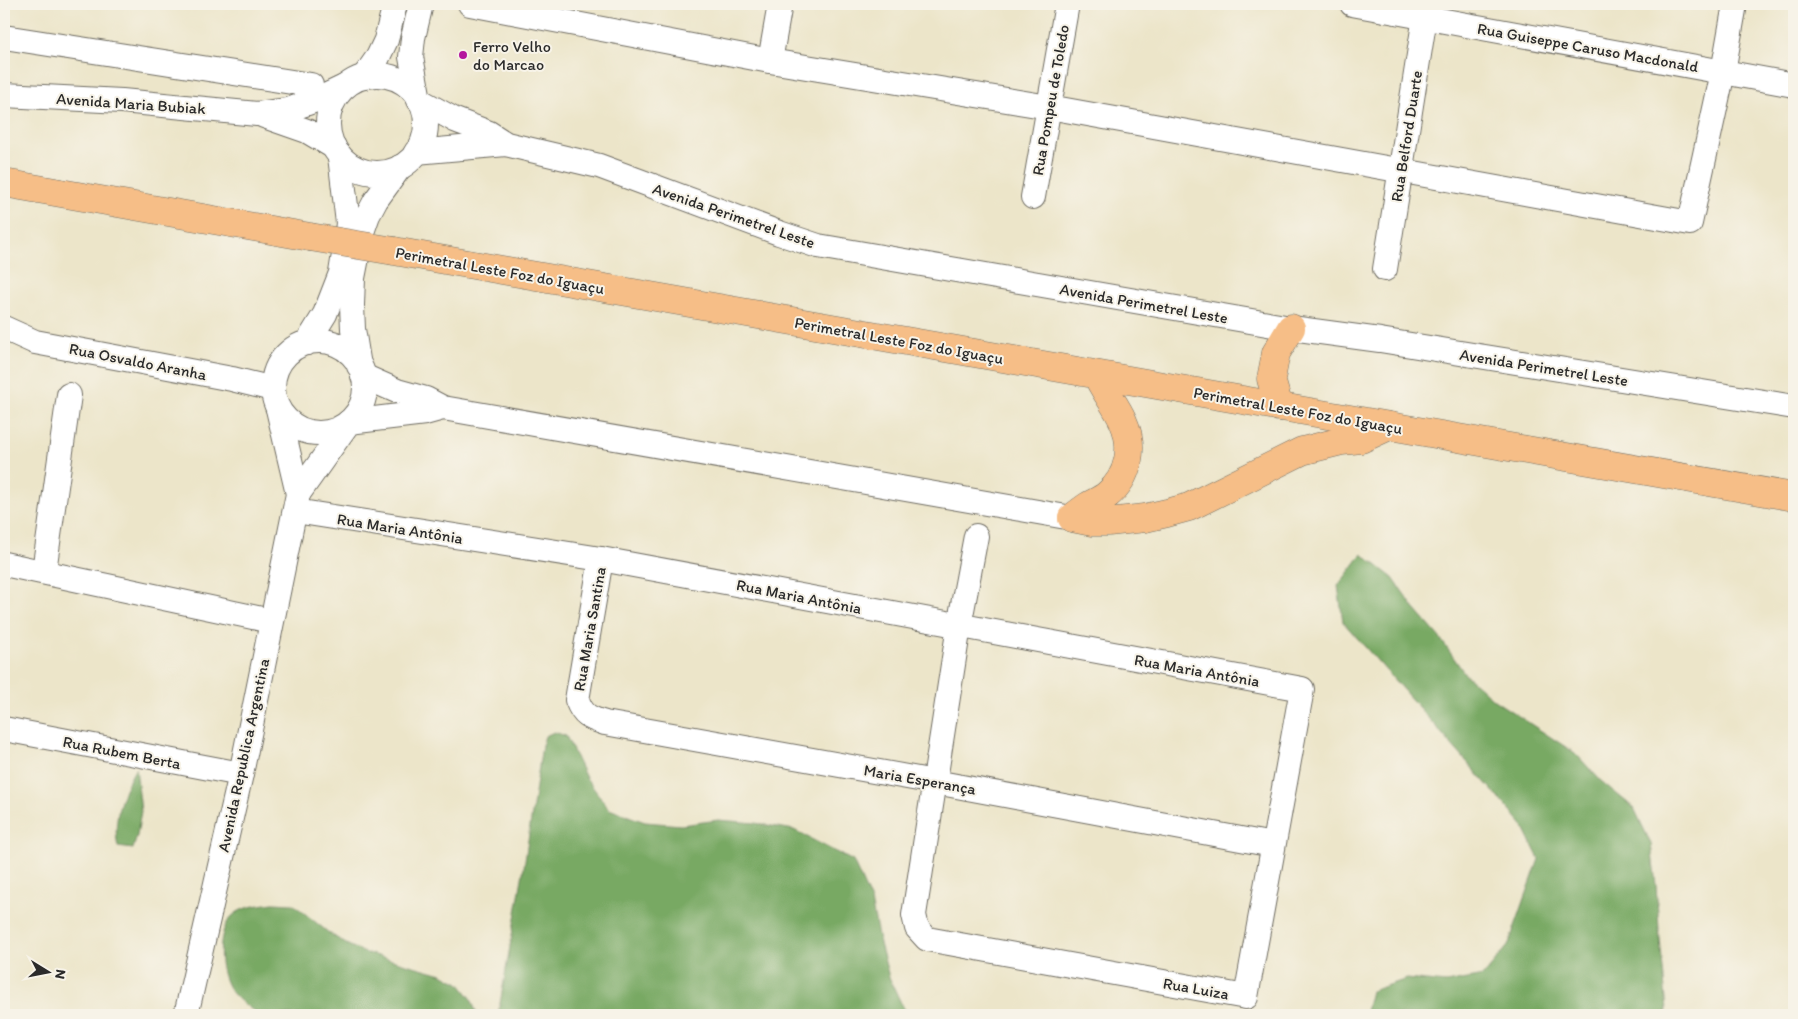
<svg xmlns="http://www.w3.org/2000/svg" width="1798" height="1019" font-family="Itim,sans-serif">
  <rect width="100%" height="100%" fill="#f7f3e8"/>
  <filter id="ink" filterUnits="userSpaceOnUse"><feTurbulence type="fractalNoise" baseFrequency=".02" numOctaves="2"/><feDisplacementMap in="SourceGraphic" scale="10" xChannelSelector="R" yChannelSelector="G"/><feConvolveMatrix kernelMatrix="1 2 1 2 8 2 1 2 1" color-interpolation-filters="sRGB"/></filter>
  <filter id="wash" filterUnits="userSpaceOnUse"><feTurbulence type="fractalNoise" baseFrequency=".0096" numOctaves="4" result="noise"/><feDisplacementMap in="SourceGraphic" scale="20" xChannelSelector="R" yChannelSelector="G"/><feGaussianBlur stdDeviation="1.12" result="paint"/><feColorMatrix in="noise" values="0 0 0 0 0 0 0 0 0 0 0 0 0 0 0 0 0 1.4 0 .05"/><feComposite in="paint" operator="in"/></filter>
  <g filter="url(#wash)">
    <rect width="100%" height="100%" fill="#ece5c9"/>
    <g fill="#78a963" stroke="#526a47">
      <path d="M 1362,554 L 1393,578 L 1414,608 L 1440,638 L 1465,674 L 1494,700 L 1575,753 L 1601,781 L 1634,808 L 1651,844 L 1656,885 L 1659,929 L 1667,1010 L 1665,1015 L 1365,1015 L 1371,991 L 1407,979 L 1446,983 L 1483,976 L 1508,946 L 1539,859 L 1522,824 L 1343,622 L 1338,586 Z"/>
      <path d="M 554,732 L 566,736 L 586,778 L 609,809 L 645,822 L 681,825 L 718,820 L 755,823 L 794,830 L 853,861 L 871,901 L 879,940 L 889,977 L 906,1014 L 910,1015 L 498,1015 L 524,867 L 542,746 L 545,736 Z"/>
      <path d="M 136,768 L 141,811 L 137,836 L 133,849 L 118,847 C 112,820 122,791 136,768 Z"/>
      <path d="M 273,903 L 293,904 L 329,933 L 346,944 L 363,952 L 442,974 L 459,983 L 471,998 L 477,1015 L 260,1015 C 249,1008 239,1001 231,991 C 217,972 215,927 236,913 C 246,906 261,905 273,903 Z"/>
    </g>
  </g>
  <g filter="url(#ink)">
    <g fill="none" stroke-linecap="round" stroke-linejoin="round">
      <defs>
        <g id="minor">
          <path d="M 421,4 L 413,38 L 411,57 L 419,100 L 455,120 L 489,133 L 506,144 L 599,166 L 779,233 L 818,246 L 1291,328 L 1380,340 L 1794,407"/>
          <path d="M 470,4 L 770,61 L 1049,107 L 1690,223 L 1723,72 L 1735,4"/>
          <path d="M 1352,4 L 1794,85"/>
          <path d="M 4,37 L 311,85"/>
          <path d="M 770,61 L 780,4"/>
          <circle cx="377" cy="124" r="49"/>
          <path d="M 364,77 L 378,57 L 386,40 L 395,4"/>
          <path d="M 4,95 L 122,101 L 257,114 L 288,110 L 319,99 L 344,87"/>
          <path d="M 264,116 L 307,131 L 334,147"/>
          <path d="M 416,152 L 506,144"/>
          <path d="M 1033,197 L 1067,4"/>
          <path d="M 1385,269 L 1427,4"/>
          <path d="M 4,328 L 35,342 L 232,379 L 273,389"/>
          <circle cx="319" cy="387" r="46"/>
          <path d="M 307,343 L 325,314 L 341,273 L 345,248 L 348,223 L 340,156"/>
          <path d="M 359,366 L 353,329 L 352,305 L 353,278 L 362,232 L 368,215 L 376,200 L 400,167"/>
          <path d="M 363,376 L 397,391 L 426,399 L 443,408 L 1072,518"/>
          <path d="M 298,494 L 349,422 L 425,413 L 443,408"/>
          <path d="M 295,511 L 601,559 L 1302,689 L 1246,997 L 927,939 L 917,928 L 914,915 L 959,626 L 976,536"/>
          <path d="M 601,559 L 577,700 C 583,716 589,718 605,723 L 935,782 L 1273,845"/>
          <path d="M 4,564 L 271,621"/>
          <path d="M 44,571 L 69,395"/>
          <path d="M 4,729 L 241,774"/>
          <path d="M 186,1015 L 241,774 L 298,494 L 278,409"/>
        </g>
        <g id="highway">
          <path d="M 4,183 L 310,237"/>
          <path d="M 394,251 L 1794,497"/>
          <path d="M 1279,407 L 1271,379 L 1276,353 L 1291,328"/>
          <path d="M 1072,518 L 1092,522 L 1108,522 L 1145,518 L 1167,513 L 1189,507 L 1302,451 L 1342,441 L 1361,439 L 1389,426"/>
          <path d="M 1072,518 C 1077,514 1082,510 1088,506 C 1094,502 1101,500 1107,495 C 1129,477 1135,447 1123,421 C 1116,405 1104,391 1097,375"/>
        </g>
      </defs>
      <use href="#minor" stroke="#6f6c62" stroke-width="26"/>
      <use href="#highway" stroke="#6f6c62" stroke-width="29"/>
      <use href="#minor" stroke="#fff" stroke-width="24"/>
      <use href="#highway" stroke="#f6be87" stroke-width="28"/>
      <defs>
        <path id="highway-bridge" d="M 310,237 L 394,251"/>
      </defs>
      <use href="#highway-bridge" stroke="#6f6c62" stroke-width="29" stroke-linecap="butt"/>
      <use href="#highway-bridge" stroke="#f6be87" stroke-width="28"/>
    </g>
  </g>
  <circle fill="#b5179e" stroke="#f7f3e8" stroke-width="2" cx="463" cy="55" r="5"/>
  <g text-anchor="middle" stroke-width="4" stroke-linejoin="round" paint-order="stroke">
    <g font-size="16" fill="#2b2b2b" stroke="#f7f3e8" text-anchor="start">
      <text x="473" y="52">Ferro Velho<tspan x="473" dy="18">do Marcao</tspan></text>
    </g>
    <g font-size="16" fill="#2b2b2b" stroke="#f7f3e8">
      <text transform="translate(1588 47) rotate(10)" y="6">Rua Guiseppe Caruso Macdonald</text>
      <text transform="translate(1050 100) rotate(-80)" y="6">Rua Pompeu de Toledo</text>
      <text transform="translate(131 103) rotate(4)" y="6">Avenida Maria Bubiak</text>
      <text transform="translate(1406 136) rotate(-81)" y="6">Rua Belford Duarte</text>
      <text transform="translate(734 215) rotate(19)" y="6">Avenida Perimetrel Leste</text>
      <text transform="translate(500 270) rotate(10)" y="6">Perimetral Leste Foz do Iguaçu</text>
      <text transform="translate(1144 303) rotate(10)" y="6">Avenida Perimetrel Leste</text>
      <text transform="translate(899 340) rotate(10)" y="6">Perimetral Leste Foz do Iguaçu</text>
      <text transform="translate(138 361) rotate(11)" y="6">Rua Osvaldo Aranha</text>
      <text transform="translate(1544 367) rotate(9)" y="6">Avenida Perimetrel Leste</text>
      <text transform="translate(1298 410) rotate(10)" y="6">Perimetral Leste Foz do Iguaçu</text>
      <text transform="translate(400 528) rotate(9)" y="6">Rua Maria Antônia</text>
      <text transform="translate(799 596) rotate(11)" y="6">Rua Maria Antônia</text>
      <text transform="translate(589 629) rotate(-80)" y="6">Rua Maria Santina</text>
      <text transform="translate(1197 670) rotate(10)" y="6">Rua Maria Antônia</text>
      <text transform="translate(122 752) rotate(11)" y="6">Rua Rubem Berta</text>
      <text transform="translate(243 755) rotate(-78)" y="6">Avenida Republica Argentina</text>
      <text transform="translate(920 779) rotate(10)" y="6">Maria Esperança</text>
      <text transform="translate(1196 988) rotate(10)" y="6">Rua Luiza</text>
    </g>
  </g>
  <rect width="1798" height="1019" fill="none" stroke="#f7f3e8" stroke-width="20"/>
  <g transform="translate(48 972) rotate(100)" stroke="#f7f3e8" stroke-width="4" paint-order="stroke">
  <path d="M0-4L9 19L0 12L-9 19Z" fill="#2b2b2b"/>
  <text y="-8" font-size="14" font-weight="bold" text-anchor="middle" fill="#2b2b2b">N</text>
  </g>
</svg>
